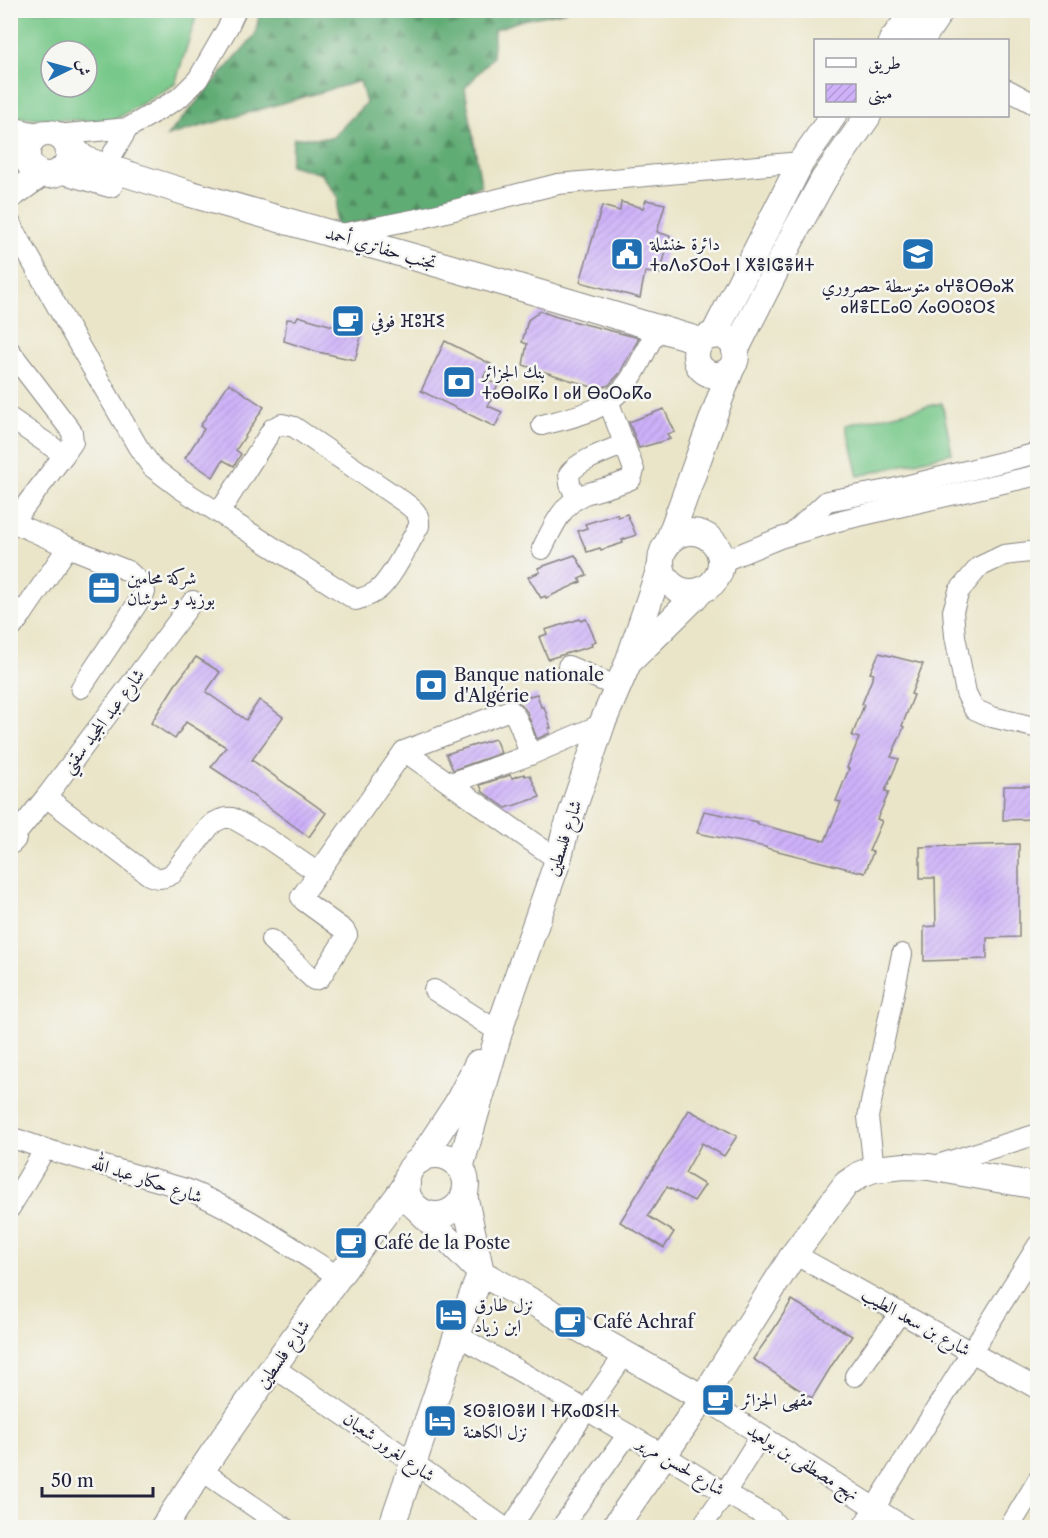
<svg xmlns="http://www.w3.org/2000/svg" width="1048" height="1538" font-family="'Libre Caslon Text',Amiri,'Noto Sans Tifinagh',serif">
  <defs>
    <pattern id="forest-firs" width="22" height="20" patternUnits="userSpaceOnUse" patternTransform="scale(1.5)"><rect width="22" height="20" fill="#61ac75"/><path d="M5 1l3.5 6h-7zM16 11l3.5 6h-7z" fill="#508c61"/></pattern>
    <pattern id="building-hatch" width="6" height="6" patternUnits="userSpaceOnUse" patternTransform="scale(1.5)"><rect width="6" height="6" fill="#ceb1f9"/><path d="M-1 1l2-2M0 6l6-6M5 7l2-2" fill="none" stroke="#b198d6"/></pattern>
  </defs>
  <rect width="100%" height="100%" fill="#f6f6f2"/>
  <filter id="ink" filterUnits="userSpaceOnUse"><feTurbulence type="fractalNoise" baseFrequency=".0167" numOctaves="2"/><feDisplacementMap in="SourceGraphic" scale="12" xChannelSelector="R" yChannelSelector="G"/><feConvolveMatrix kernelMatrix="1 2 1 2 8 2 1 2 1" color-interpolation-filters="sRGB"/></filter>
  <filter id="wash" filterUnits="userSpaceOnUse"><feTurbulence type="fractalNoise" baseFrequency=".008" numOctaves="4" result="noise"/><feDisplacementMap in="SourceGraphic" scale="24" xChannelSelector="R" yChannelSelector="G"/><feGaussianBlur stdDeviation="1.35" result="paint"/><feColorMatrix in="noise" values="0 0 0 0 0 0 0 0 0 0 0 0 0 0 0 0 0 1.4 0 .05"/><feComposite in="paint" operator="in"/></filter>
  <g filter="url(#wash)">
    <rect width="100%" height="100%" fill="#eae5c8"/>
    <path fill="url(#forest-firs)" stroke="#426758" stroke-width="1.5" d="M 260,11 L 567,11 L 522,20 L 494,30 L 493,57 L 465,88 L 481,185 L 451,203 L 335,227 L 338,197 L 321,174 L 290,165 L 294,138 L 332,138 L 366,103 L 360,81 L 167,136 L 255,35 Z"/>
    <g fill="#77c889" stroke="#4c7562" stroke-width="1.5" fill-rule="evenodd">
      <path d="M 10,11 L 198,11 L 175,84 L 111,122 L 11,117 ZM 51,51 L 87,51 L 87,87 L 51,87 Z"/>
      <path d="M 942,403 L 952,453 L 858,476 L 846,425 Z"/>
    </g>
    <g id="blocks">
      <g fill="url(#building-hatch)">
        <path d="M 646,200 L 665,204 L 657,232 L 670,236 L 660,274 L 645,272 L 640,298 L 580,282 L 602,206 L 620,211 L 621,202 L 643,208 Z"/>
        <path d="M 540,311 L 557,317 L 639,338 L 619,374 L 609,385 L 598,389 L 523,365 L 527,344 L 522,342 L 528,320 Z"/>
        <path d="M 298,316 L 354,332 L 353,336 L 361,337 L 355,360 L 318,352 L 284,341 L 287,319 L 296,320 Z"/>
        <path d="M 445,341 L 491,364 L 483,378 L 498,385 L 488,406 L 502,412 L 495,427 L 421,391 Z"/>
        <path d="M 229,383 L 264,407 L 236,450 L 241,454 L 234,466 L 223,460 L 213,477 L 185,458 L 204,429 L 200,426 Z"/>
        <path d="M 664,409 L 675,432 L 667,434 L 670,439 L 639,448 L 629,422 Z"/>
        <path d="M 617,514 L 618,517 L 627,514 L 636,535 L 622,540 L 623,543 L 601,550 L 600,548 L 587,552 L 578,531 L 587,528 L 585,524 Z"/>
        <path d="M 575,555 L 587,575 L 579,579 L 581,582 L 546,598 L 545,596 L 541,598 L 528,577 L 540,572 L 538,568 Z"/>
        <path d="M 580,619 L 581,621 L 586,619 L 596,641 L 591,643 L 592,646 L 548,659 L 539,637 L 547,634 L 545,630 Z"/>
        <path d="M 879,653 L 923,664 L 911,694 L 914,695 L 902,726 L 904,727 L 891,757 L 899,759 L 885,791 L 889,792 L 877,819 L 882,821 L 869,851 L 873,852 L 865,873 L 766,848 L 766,847 L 697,833 L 704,811 L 758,822 L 757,824 L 825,841 L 841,802 L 836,801 L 849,769 L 847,768 L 859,738 L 852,736 L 864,705 L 862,704 L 874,674 L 870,673 Z"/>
        <path d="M 196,657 L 220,672 L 206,692 L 246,720 L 259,700 L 283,717 L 252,760 L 326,813 L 309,837 L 237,784 L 211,767 L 226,747 L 186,722 L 175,739 L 151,723 L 175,685 Z"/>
        <path d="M 537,694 L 541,707 L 544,707 L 551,728 L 548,728 L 550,733 L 537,739 L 527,712 L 522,705 L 515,700 Z"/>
        <path d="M 495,739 L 501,753 L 453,770 L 446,754 Z"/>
        <path d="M 524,774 L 525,776 L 530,775 L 540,797 L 506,808 L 483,792 L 480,785 L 510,775 L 512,778 Z"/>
        <path d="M 1004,786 L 1038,786 L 1038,819 L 1003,820 Z"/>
        <path d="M 1019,844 L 1019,937 L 987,938 L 987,959 L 924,961 L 924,927 L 936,926 L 935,878 L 920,878 L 920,847 Z"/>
        <path d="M 689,1110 L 737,1136 L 724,1156 L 702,1143 L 685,1173 L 705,1185 L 694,1201 L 667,1187 L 648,1216 L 674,1232 L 664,1248 L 620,1222 Z"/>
        <path d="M 792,1300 L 852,1336 L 832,1365 L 812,1398 L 753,1359 L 774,1329 Z"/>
      </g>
    </g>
  </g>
  <g filter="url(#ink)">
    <use href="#blocks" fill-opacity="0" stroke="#868482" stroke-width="1.5"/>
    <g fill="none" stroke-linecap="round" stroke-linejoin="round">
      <defs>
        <g id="minor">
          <path d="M 1008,90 L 1038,106"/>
          <path d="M 57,135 L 128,128 L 179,98 L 198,79 L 228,27 L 236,10"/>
          <path d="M 105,167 L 128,128"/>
          <path d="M 10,222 L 69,328 L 138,447 L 152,467 L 181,489 L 356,600 C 364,597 371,596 378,590 C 392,579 409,543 419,526 C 420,513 414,510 404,502 L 294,427 L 282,424 L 273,428 L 219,513"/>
          <path d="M 336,235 L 422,218 L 558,184 L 801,162"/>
          <path d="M 10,351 L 72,432 L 73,442 L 64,455"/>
          <path d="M 10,418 L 64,455 L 13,522"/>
          <path d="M 542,425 C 573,417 604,412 625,386 C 636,374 645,351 653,337"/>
          <path d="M 577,499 L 570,484 L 569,474 C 579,460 608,451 625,444"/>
          <path d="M 10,521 L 68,547 L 128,571 L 142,584 L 145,592 L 81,688"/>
          <path d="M 794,532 L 827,501 L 893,489 L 1038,453"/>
          <path d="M 542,549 C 552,529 563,502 585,494 C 601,489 616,486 631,479 L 634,470 L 609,403"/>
          <path d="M 1038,551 L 1004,555 L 979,567 L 959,591 L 953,611 L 955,636 L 966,693 L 974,709 L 992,717 L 1038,728"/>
          <path d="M 721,562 L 780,538 L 842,520 L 1038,475"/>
          <path d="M 10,605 L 23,613 L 10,630"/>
          <path d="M 23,613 L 68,547"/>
          <path d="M 568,666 L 618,687"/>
          <path d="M 404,751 L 558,860"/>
          <path d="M 451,783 L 530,755 L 602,724"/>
          <path d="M 46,797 L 149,875 C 158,879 163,879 172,874 L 210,826 C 217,820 223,817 232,818 L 267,838 L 318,873 L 404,751 L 510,710 C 520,718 525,742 530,755"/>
          <path d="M 13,838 L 46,797 L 193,601"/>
          <path d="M 271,940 L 314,980 L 320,978 L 347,935 L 344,930 L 304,901 L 301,897 L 318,873"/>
          <path d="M 434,990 L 499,1032"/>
          <path d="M 10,1137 L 45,1149 L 186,1189 C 240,1211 289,1246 338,1276"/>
          <path d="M 931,1167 L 1038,1134"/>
          <path d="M 874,1169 L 868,1117 L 902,954"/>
          <path d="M 10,1208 L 45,1149"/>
          <path d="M 794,1254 L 1038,1389"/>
          <path d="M 457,1335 L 664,1455 L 725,1493 L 771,1519 L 779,1528"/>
          <path d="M 273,1367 L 414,1463 L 505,1528"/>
          <path d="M 855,1376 L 900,1313"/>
          <path d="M 703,1398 L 906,1528"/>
          <path d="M 201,1470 L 285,1528"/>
          <path d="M 511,1528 L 586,1410 L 625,1354"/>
          <path d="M 561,1528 L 628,1434"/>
          <path d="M 701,1528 L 725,1493 L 761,1435"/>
          <path d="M 862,1528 L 1038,1245"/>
          <path d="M 1009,1528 L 1038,1480"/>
        </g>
        <g id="major">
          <path d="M 892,40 L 916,10"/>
          <path d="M 921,40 L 941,10"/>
          <path d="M 10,130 L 36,136"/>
          <circle cx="48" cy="154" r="21"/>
          <path d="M 67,143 L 84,159 L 105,167 L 191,194 L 505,283 L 701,341"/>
          <path d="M 61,170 L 110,184"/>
          <path d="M 10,196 L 41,174"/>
          <circle cx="716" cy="355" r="20"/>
          <path d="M 713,336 L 801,162 L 833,116"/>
          <path d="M 735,351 L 796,230 L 824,179 L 868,116"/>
          <circle cx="691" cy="562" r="30"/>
          <path d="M 667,545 C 689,486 709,427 731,369"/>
          <path d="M 632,659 L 702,590"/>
          <path d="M 10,837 L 13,838 L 10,841"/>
          <circle cx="436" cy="1185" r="30"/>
          <path d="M 420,1160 L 457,1104 L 478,1063"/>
          <path d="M 460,1168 L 504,1015 L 558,860 L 565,833 L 602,724 L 628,663 L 661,565"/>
          <path d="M 464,1195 L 481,1272"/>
          <path d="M 418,1209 L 481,1273 L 703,1398"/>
          <path d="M 163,1528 C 240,1410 323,1297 407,1184"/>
          <path d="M 391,1528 L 457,1335 L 481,1273"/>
          <path d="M 614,1528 L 703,1398 L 794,1254 L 846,1184 L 861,1174 L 874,1169 L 905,1166 L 929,1167 L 1038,1186"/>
        </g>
      </defs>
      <use href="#minor" stroke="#868482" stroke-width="22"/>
      <use href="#major" stroke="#868482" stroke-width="28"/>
      <use href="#minor" stroke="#fff" stroke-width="20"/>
      <use href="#major" stroke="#fff" stroke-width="26"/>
    </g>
  </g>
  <defs>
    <symbol id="civic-square" viewBox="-11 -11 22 22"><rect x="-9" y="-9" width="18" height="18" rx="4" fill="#1f6fb2" stroke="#f6f6f2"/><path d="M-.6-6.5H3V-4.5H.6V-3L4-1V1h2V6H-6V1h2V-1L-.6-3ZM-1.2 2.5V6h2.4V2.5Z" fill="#fff"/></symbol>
    <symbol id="school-square" viewBox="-11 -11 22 22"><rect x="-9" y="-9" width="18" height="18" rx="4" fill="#1f6fb2" stroke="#f6f6f2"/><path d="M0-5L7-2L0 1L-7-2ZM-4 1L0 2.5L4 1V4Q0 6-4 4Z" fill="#fff"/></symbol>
    <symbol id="cafe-square" viewBox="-11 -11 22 22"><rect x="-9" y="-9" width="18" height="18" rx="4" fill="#1f6fb2" stroke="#f6f6f2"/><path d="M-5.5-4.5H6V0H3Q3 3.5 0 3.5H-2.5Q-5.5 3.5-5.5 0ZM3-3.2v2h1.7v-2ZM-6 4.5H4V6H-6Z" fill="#fff"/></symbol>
    <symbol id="bank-square" viewBox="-11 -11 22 22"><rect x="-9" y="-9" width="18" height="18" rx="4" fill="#1f6fb2" stroke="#f6f6f2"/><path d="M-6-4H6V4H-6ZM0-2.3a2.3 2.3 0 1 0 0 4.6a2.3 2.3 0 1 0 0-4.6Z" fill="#fff"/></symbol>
    <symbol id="office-square" viewBox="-11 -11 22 22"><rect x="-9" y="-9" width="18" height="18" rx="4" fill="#1f6fb2" stroke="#f6f6f2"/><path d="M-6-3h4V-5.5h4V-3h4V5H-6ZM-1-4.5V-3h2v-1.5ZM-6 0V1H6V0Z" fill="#fff"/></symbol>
    <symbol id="hotel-square" viewBox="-11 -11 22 22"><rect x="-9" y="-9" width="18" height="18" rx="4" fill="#1f6fb2" stroke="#f6f6f2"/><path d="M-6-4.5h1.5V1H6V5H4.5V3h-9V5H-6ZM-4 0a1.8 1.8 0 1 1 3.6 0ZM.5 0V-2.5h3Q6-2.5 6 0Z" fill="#fff"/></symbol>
  </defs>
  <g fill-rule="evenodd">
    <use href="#civic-square" x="608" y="235" width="38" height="38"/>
    <use href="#school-square" x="899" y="235" width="38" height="38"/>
    <use href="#cafe-square" x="329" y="302" width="38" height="38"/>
    <use href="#bank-square" x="440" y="363" width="38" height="38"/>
    <use href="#office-square" x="85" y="569" width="38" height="38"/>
    <use href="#bank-square" x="412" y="666" width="38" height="38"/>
    <use href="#cafe-square" x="332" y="1224" width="38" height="38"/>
    <use href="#hotel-square" x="432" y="1296" width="38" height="38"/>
    <use href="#cafe-square" x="551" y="1303" width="38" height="38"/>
    <use href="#cafe-square" x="699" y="1381" width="38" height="38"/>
    <use href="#hotel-square" x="421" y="1402" width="38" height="38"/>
  </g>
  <g text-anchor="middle" stroke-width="5" stroke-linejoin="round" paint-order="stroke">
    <g font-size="18" fill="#22223b" stroke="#f6f6f2" text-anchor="start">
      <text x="650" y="250">دائرة خنشلة<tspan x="650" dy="21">ⵜⴰⴷⴰⵢⵔⴰⵜ ⵏ ⵅⴻⵏⵛⴻⵍⵜ</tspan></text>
      <text x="918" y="292" text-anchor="middle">متوسطة حصروري ⴰⵖⴻⵔⴱⴰⵣ<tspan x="918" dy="21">ⴰⵍⴻⵎⵎⴰⵙ ⵃⴰⵙⵔⵓⵔⵉ</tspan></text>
      <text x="371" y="327">فوفي ⴼⵓⴼⵉ</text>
      <text x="482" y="378">بنك الجزائر<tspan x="482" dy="21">ⵜⴰⴱⴰⵏⴽⴰ ⵏ ⴰⵍ ⴱⴰⵔⴰⴽⴰ</tspan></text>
      <text x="127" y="584">شركة محامين<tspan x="127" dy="21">بوزيد و شوشان</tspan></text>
      <text x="454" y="681">Banque nationale<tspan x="454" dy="21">d'Algérie</tspan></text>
      <text x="374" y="1249">Café de la Poste</text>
      <text x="474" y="1311">نزل طارق<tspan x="474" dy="21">ابن زياد</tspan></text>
      <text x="593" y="1328">Café Achraf</text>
      <text x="741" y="1406">مقهى الجزائر</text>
      <text x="463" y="1417">ⵉⵙⴻⵏⵙⴻⵍ ⵏ ⵜⴽⴰⵀⵉⵏⵜ<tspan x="463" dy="21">نزل الكاهنة</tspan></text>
    </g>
    <g font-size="18" fill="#22223b" stroke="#f6f6f2">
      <text transform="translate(381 248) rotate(16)" y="6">تجنب حفاتري أحمد</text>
      <text transform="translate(103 721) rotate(-53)" y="6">شارع عبد المجيد سقني</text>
      <text transform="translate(564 838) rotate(-72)" y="6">شارع فلسطين</text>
      <text transform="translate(147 1180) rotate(18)" y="6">شارع حكار عبد الله</text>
      <text transform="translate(916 1322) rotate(29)" y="6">شارع بن سعد الطيب</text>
      <text transform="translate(283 1354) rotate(-55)" y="6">شارع فلسطين</text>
      <text transform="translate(389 1447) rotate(35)" y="6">شارع لغرور شعبان</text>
      <text transform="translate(803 1462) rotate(32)" y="6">نهج مصطفى بن بولعيد</text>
      <text transform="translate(681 1466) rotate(31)" y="6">شارع لحسن مرير</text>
    </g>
  </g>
  <rect width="1048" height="1538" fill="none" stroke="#f6f6f2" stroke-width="36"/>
  <rect x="814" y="39" width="195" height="78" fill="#f6f6f2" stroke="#a1a1a9" stroke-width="1.5"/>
  <rect x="826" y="58" width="30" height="9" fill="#ffffff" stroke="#a1a1a9" stroke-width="1.5"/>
  <text x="868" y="69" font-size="18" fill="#22223b">طريق</text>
  <rect x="826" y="84" width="30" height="18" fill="url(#building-hatch)" stroke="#a1a1a9" stroke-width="1.5"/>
  <text x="868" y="99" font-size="18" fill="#22223b">مبنى</text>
  <g transform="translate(69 69) rotate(85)"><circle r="28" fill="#f6f6f2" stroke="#a1a1a9" stroke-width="1.5"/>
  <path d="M0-4.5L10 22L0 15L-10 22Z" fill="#1f6fb2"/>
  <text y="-9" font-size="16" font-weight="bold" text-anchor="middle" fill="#22223b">ش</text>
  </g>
  <path d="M42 1487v9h111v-9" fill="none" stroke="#22223b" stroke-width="3"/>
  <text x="51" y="1487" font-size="18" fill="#22223b" stroke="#f6f6f2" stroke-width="4.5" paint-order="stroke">50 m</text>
</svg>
